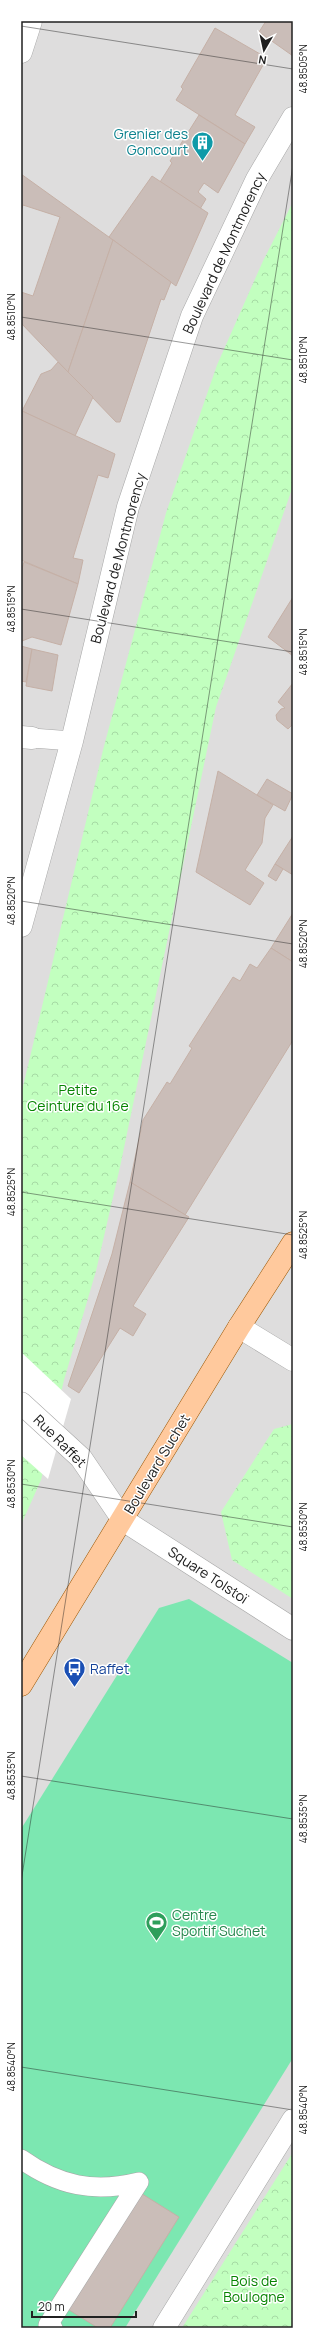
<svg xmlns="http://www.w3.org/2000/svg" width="314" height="2349" font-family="Manrope,sans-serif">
  <defs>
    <pattern id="park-crowns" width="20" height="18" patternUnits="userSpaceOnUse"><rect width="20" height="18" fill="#c2ffbf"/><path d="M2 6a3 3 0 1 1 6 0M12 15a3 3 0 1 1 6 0" fill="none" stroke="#a6daa4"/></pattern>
  </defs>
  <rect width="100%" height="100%" fill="#f1ece5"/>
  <rect fill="#dedddd" x="21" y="21" width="272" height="2307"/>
  <g fill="url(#park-crowns)">
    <path d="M 293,202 L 293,486 L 216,707 L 120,1167 L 96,1271 L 64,1380 L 41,1480 L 21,1525 L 21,1095 L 103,750 L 166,513 L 217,365 L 263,261 Z"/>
    <path d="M 293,1424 L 293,1599 L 232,1560 L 221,1512 L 274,1429 Z"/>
    <path d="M 293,2152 L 293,2328 L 182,2328 Z"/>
  </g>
  <path fill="#7ce7b1" d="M 189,1599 L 293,1663 L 293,2058 L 125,2328 L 21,2328 L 21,1829 L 159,1608 Z"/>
  <path fill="#fff" d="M 21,1352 L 71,1399 L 48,1479 L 21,1455 Z"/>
  <g fill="#cabdb8" stroke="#c5b0a6">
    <path d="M 266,21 L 293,22 L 293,56 L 259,32 Z"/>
    <path d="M 215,28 L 267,58 L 235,115 L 255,127 L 245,144 L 176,100 L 183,89 L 181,87 Z"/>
    <path d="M 199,115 L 245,144 L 218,193 L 204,183 L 198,192 L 206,199 L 200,209 L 160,182 L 172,163 L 170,161 Z"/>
    <path d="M 21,174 L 113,240 L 68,372 L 21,323 L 21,292 L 33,296 L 60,217 L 23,205 L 21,211 Z"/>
    <path d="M 152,176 L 208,213 L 176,286 L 109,237 Z"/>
    <path d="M 113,240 L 171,282 L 164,300 L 161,299 L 120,422 L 116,422 L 68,372 Z"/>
    <path d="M 58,362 L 93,397 L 75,436 L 22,411 L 41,374 L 51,370 Z"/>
    <path d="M 22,411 L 115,454 L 108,478 L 98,475 L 73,558 L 83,560 L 78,584 L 21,560 Z"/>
    <path d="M 24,562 L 78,584 L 61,645 L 32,637 L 22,641 L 21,646 L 21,572 Z"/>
    <path d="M 293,597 L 293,656 L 268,637 Z"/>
    <path d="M 21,646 L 32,649 L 26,682 L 21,681 Z"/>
    <path d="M 32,649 L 58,655 L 52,691 L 26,686 Z"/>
    <path d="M 293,683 L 293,724 L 288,729 L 277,720 L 276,715 L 281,709 L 285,708 L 278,702 Z"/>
    <path d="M 218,771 L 273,805 L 265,818 L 262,843 L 245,870 L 264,883 L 250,905 L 196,872 Z"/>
    <path d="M 267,779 L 293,794 L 285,811 L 257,795 Z"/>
    <path d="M 293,836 L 293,875 L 275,864 Z"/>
    <path d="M 275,864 L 283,869 L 276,881 L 268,876 Z"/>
    <path d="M 293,913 L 293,962 L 271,948 Z"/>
    <path d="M 271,948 L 293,962 L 293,1040 L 185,1215 L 130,1182 L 143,1120 L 167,1082 L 170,1084 L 192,1048 L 189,1046 L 233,977 L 240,981 L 250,964 L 257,968 Z"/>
    <path d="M 130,1182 L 189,1217 L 133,1306 L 146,1314 L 133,1336 L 120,1328 L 79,1393 L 68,1386 L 112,1254 Z"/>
    <path d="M 139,2192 L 179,2217 L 110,2328 L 98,2328 L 66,2308 Z"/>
  </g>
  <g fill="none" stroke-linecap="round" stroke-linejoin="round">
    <defs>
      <g id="service">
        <path d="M 32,738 L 72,741"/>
        <path d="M 21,2159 C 59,2186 94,2193 139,2182 L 48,2325 L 53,2328"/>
      </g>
      <g id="minor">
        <path d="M 21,52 L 31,21"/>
        <path d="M 21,737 L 32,738"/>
        <path d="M 239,1327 L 293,1360"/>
        <path d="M 21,1403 L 81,1458 L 123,1520 L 293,1629"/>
        <path d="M 164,2328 L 293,2120"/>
      </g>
      <path id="tertiary" d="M 21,926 L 72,741 L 128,507 L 192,316 L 257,179 L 293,118"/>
      <path id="primary" d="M 21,1685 L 239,1327 L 293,1243"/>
    </defs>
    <use href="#service" stroke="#a7a7a7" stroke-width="20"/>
    <use href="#minor" stroke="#a7a7a7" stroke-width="23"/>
    <use href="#tertiary" stroke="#a7a7a7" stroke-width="23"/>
    <use href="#primary" stroke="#9c5600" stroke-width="23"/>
    <use href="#service" stroke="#fff" stroke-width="19"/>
    <use href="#minor" stroke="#fff" stroke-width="22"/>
    <use href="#tertiary" stroke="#fff" stroke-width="22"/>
    <use href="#primary" stroke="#ffc99d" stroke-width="22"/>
  </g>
  <path fill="none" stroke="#202020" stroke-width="1" stroke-opacity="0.45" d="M 21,26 L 293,69M 21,317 L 293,360M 21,609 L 293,652M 21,901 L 293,944M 21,1192 L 293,1235M 21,1484 L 293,1527M 21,1776 L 293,1819M 21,1882 L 293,165M 21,2067 L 293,2110"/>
  <defs>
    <symbol id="building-pin" viewBox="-11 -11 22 30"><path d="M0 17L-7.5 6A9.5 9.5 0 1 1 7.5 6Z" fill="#0f9aa8" stroke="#fff"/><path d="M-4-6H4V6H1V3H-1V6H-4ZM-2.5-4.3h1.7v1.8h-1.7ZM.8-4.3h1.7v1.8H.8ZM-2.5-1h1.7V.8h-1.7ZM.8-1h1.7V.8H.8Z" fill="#fff"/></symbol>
    <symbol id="bus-pin" viewBox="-11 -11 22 30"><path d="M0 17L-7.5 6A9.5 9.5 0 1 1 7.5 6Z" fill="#1a4fb4" stroke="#fff"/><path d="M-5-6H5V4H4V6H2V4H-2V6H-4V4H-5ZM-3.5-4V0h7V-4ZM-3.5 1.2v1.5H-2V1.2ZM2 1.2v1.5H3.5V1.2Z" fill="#fff"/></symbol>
    <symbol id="stadium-pin" viewBox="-11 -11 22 30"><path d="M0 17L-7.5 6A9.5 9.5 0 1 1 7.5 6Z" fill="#2e9e5b" stroke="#fff"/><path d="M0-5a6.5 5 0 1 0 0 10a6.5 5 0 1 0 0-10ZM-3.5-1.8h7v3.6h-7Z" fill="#fff"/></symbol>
  </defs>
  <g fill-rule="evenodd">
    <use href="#building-pin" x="190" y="130" width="25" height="34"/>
    <use href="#bus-pin" x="62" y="1656" width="25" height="34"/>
    <use href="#stadium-pin" x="144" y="1910" width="25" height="34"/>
  </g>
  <g text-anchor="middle" stroke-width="3" stroke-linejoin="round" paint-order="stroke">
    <g font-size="14" fill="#0d838f" stroke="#fff" text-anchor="end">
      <text x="188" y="139">Grenier des<tspan x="188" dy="16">Goncourt</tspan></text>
    </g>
    <g font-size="14" fill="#202020" stroke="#fff">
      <text transform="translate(224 253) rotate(-65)" y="5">Boulevard de Montmorency</text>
      <text transform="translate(118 558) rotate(-75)" y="5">Boulevard de Montmorency</text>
      <text transform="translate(60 1441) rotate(45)" y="5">Rue Raffet</text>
      <text transform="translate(157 1464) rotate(-59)" y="5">Boulevard Suchet</text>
      <text transform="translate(208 1575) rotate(33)" y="5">Square Tolstoï</text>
    </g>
    <g font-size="14" fill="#078502" stroke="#fff">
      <text x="78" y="1095">Petite<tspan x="78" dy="16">Ceinture du 16e</tspan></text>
      <text x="254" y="2286">Bois de<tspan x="254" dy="16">Boulogne</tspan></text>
    </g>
    <g font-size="14" fill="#164399" stroke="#fff" text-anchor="start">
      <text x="90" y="1674">Raffet</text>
    </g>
    <g font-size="14" fill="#27864d" stroke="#fff" text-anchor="start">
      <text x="172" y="1920">Centre<tspan x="172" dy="16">Sportif Suchet</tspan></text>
    </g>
  </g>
  <rect width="314" height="2349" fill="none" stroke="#ffffff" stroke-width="44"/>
  <g transform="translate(264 50) rotate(189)" stroke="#ffffff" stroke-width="3" paint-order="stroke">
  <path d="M0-3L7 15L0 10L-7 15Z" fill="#202020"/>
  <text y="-6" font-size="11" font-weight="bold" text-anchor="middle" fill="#202020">N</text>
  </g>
  <path d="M32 2311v6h104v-6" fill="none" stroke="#202020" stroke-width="2"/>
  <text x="38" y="2311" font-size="12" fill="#202020" stroke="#ffffff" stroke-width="3" paint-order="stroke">20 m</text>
  <rect x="22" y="22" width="270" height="2305" fill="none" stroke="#202020" stroke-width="1.5"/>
  <g font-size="10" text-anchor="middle" fill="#202020">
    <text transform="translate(303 69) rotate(-90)" y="4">48.8505°N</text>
    <text transform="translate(11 317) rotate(-90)" y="4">48.8510°N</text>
    <text transform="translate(303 360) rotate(-90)" y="4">48.8510°N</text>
    <text transform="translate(11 609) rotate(-90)" y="4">48.8515°N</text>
    <text transform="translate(303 652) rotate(-90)" y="4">48.8515°N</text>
    <text transform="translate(11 901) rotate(-90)" y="4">48.8520°N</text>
    <text transform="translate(303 944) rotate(-90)" y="4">48.8520°N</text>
    <text transform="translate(11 1192) rotate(-90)" y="4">48.8525°N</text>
    <text transform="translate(303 1235) rotate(-90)" y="4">48.8525°N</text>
    <text transform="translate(11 1484) rotate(-90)" y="4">48.8530°N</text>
    <text transform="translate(303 1527) rotate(-90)" y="4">48.8530°N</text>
    <text transform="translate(11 1776) rotate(-90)" y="4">48.8535°N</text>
    <text transform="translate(303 1819) rotate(-90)" y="4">48.8535°N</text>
    <text transform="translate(11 2067) rotate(-90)" y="4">48.8540°N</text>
    <text transform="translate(303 2110) rotate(-90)" y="4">48.8540°N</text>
  </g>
</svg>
